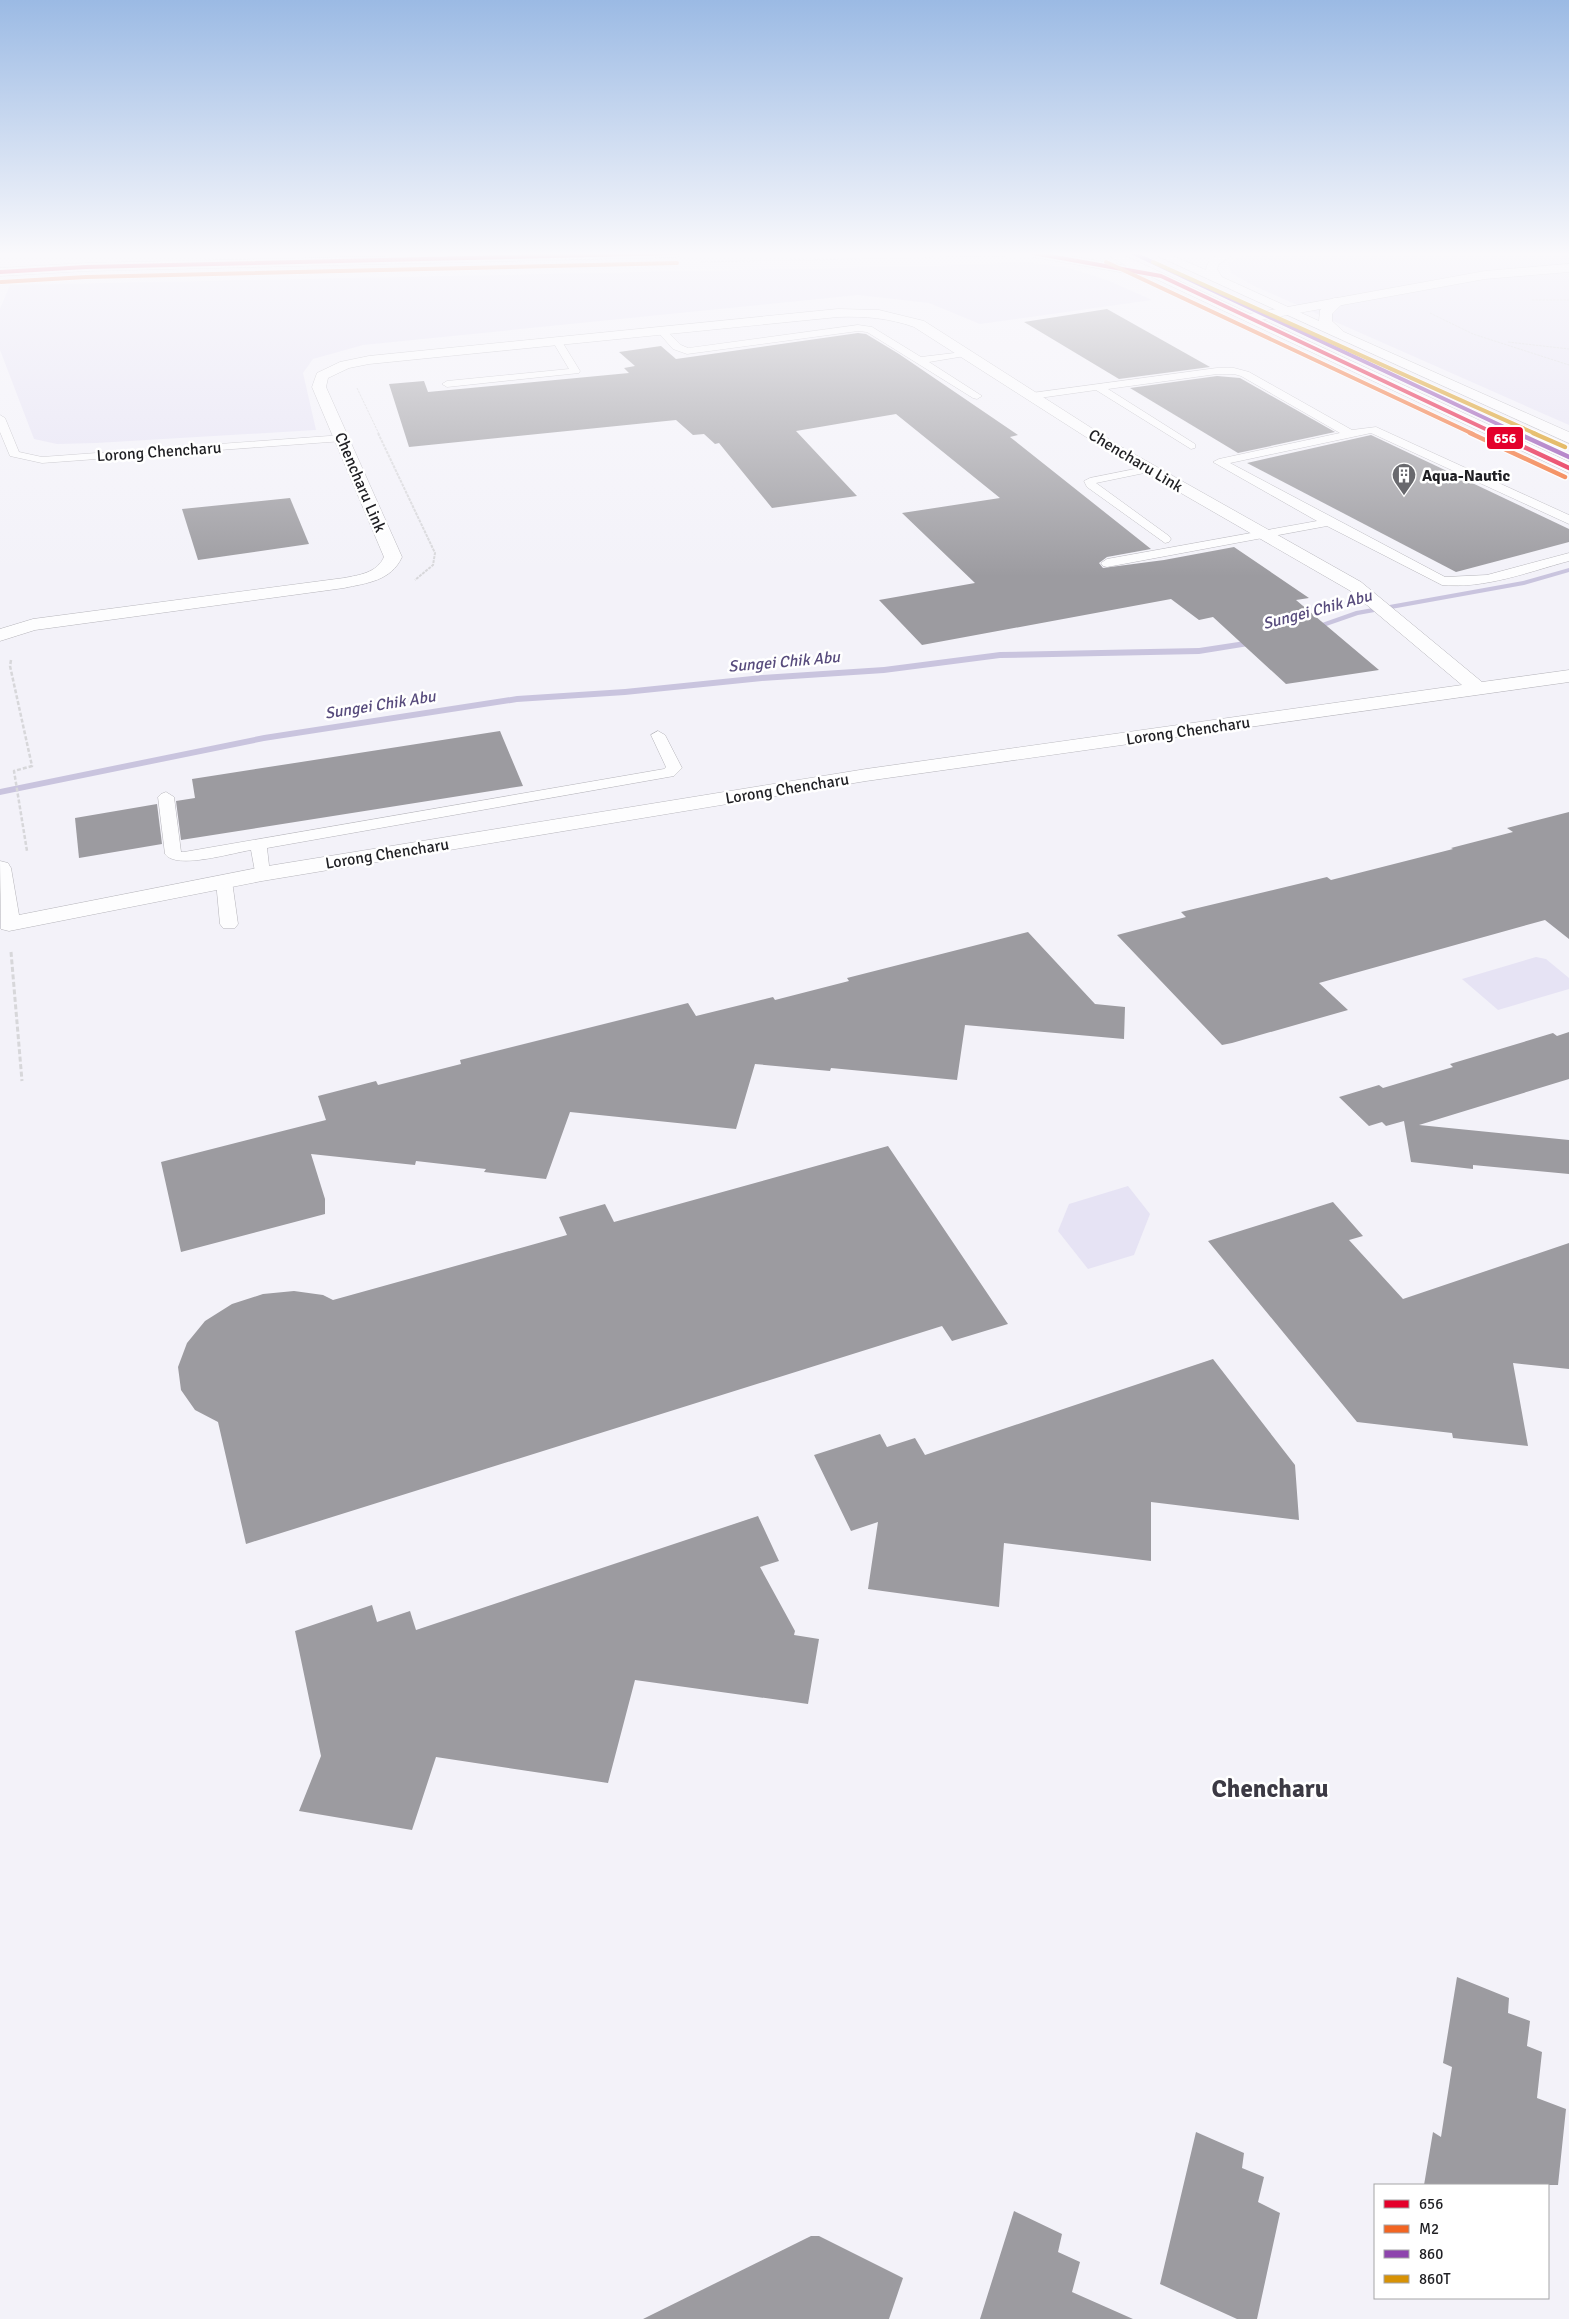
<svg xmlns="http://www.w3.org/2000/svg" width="1569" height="2319" font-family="Signika,sans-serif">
  <rect width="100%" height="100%" fill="#f3f2f9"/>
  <g fill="#e6e3f4">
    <path d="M 1248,253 L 1569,253 L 1569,425 L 1254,286 L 1231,273 L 1229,263 Z"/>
    <path d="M 1025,262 L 1069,268 L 1107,280 L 1152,300 L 980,324 L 929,303 L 858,295 L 363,345 L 313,359 L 303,373 L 316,430 L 96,443 L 57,444 L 34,439 L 0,350 L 0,309 L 10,285 L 936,266 Z"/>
    <path d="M 1536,957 L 1546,959 L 1569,978 L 1569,989 L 1498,1010 L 1462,979 Z"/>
    <path d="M 1128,1186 L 1150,1214 L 1134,1255 L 1088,1269 L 1058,1231 L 1069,1204 Z"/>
  </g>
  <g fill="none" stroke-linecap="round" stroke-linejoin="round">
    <g fill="#c9c4de" fill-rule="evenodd">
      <path d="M 1569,568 L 1569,572 L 1524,585 L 1358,615 L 1309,632 L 1305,629 L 1356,611 L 1523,581 Z"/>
      <path d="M 1258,639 L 1261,640 L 1261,644 L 1199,654 L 1000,658 L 884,673 L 762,681 L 625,695 L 517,702 L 264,741 L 0,795 L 0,789 L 264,735 L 517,696 L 625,689 L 762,675 L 884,667 L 1000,652 L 1199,648 Z"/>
    </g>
  </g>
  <g fill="#9c9ba0">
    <path d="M 1107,309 L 1210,367 L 1119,379 L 1024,322 Z"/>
    <path d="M 858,333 L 866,334 L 899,354 L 1018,435 L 1010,437 L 1151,549 L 1107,557 L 1099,563 L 1103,568 L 1164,560 L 1234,547 L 1309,598 L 1296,600 L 1379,670 L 1286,684 L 1213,617 L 1199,620 L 1171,599 L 922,645 L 879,600 L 975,583 L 902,513 L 1000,498 L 896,414 L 796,431 L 857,496 L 772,508 L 719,443 L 715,444 L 704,434 L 693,435 L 676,420 L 409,447 L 389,384 L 424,381 L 428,392 L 629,373 L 624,368 L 635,366 L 619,352 L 661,346 L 676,359 Z"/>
    <path d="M 1217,376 L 1240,378 L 1335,432 L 1238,453 L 1130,388 Z"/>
    <path d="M 1371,435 L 1569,529 L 1569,542 L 1456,572 L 1247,463 Z"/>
    <path d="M 290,498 L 309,544 L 198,560 L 182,509 Z"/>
    <path d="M 500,731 L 523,786 L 181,840 L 176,801 L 195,798 L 192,779 Z"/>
    <path d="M 157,804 L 162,844 L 79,858 L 75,818 Z"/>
    <path d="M 1569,812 L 1569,939 L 1545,920 L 1319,983 L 1348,1010 L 1232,1043 L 1222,1045 L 1117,935 L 1186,917 L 1181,912 L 1327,877 L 1331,880 L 1453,849 L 1451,848 L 1513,832 L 1507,828 Z"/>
    <path d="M 1028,932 L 1095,1004 L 1125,1007 L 1124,1039 L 965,1025 L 957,1080 L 831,1068 L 830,1071 L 755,1064 L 736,1129 L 570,1112 L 546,1179 L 484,1172 L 486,1169 L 416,1161 L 415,1165 L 311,1154 L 325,1199 L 325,1214 L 181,1252 L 161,1162 L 326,1120 L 318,1096 L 376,1081 L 378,1085 L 461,1064 L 460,1060 L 688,1003 L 696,1016 L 773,997 L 775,1000 L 849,981 L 847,978 Z"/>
    <path d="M 1569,1032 L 1569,1079 L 1419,1125 L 1569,1140 L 1569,1174 L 1473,1165 L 1473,1169 L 1411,1162 L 1404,1121 L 1386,1126 L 1382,1122 L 1369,1126 L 1339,1097 L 1379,1085 L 1383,1088 L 1453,1067 L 1450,1064 L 1553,1033 L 1557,1036 Z"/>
    <path d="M 888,1146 L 1008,1324 L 952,1341 L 942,1326 L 246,1544 L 218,1422 L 195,1410 L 181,1390 L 178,1367 L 187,1343 L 205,1321 L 232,1304 L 263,1294 L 294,1291 L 323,1295 L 333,1300 L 567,1235 L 559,1217 L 605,1204 L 614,1222 Z"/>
    <path d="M 1333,1202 L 1363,1236 L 1349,1240 L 1403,1299 L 1569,1243 L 1569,1369 L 1513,1363 L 1528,1446 L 1453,1438 L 1452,1433 L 1357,1422 L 1208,1241 Z"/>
    <path d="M 1213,1359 L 1295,1465 L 1299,1520 L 1151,1502 L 1151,1561 L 1004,1543 L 999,1607 L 868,1589 L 878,1522 L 851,1531 L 814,1455 L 880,1434 L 887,1447 L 915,1438 L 925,1455 Z"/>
    <path d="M 758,1516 L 779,1561 L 760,1567 L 795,1631 L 794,1635 L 819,1639 L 808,1704 L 635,1680 L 608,1783 L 436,1757 L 412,1830 L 299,1811 L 321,1756 L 295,1631 L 372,1605 L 377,1622 L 410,1611 L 416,1630 Z"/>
    <path d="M 1457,1977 L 1509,1998 L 1508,2013 L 1530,2021 L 1527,2046 L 1542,2052 L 1537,2098 L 1566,2109 L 1558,2185 L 1424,2185 L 1433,2132 L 1441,2137 L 1452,2067 L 1443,2063 Z"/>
    <path d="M 1196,2132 L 1244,2153 L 1242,2168 L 1264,2177 L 1258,2202 L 1280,2213 L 1257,2319 L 1237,2319 L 1160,2284 Z"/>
    <path d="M 1014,2211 L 1062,2234 L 1058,2252 L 1080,2262 L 1072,2292 L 1133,2319 L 980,2319 Z"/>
    <path d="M 811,2236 L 819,2236 L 903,2278 L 889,2319 L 643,2319 Z"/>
  </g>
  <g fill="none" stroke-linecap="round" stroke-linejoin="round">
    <defs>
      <g id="service">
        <path d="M 858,325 L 872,327 L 921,357 L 971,351 L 971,355 L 929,362 L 982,396 L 977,399 L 973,398 L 867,332 L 858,331 L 687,354 L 673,349 L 657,331 L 665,329 L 681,345 L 688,348 Z"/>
        <path d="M 558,339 L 561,340 L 580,371 L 579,373 L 447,387 L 442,384 L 447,381 L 569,369 L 553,342 Z"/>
        <path d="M 1217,368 L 1234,368 L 1249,372 L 1352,430 L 1376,427 L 1569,515 L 1569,524 L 1371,433 L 1230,463 L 1445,577 L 1487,575 L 1569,553 L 1569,561 C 1528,572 1485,589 1442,585 L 1327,526 L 1107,567 L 1103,566 L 1101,563 L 1107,559 L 1317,521 L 1213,462 L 1219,459 L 1340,433 L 1241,376 L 1234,374 L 1217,374 L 1108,389 L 1195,444 L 1195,448 L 1191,449 L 1096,390 L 1032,399 L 1027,396 L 1032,393 Z"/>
        <path d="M 0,415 L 5,418 L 19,452 L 42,457 L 343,435 L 349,438 L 343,441 L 42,463 L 10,456 L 0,432 Z"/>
        <path d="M 1150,466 L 1154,467 L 1154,471 L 1096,483 L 1169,536 L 1171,539 L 1169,542 L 1165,543 L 1087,487 L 1084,481 L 1090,478 Z"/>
        <path d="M 658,731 L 665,735 L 682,768 L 674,776 L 267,848 L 270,874 L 268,877 L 256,877 L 251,850 C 232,853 176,870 165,854 L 158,797 L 161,794 L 166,792 L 174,797 L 181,852 L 184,852 L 664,769 L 666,767 L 651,735 Z"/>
        <path d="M 224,876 L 230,877 L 232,881 L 238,924 L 235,928 L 223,928 L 220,924 L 216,881 L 218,877 Z"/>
      </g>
      <g id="minor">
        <path d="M 1569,264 L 1569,272 L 1485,279 L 1249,322 L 1242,318 L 1249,314 L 1485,271 Z"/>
        <path d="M 838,309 L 879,310 L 924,321 L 1118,445 L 1361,582 L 1482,682 L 1569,670 L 1569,682 L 866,781 L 262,881 L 9,931 L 1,929 L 0,861 L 8,863 L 11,868 L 19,915 L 262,867 L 866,769 L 1462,685 L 1349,590 L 1108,451 L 914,327 C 889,318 865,316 838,317 L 369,364 L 349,368 L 328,378 L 326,387 L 402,557 C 391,581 367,583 344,588 L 35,630 L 0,641 L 0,629 L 33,619 L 344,578 C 359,575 377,573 384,557 L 312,387 L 317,373 L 340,362 L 369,356 Z"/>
      </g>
      <g id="primary">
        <path d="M 534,253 L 683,253 L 677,257 L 86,271 L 0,276 L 0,268 L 86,263 Z"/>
        <path d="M 1027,253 L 1053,253 L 1127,266 L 1104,253 L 1119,253 L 1569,462 L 1569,473 L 1137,270 L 1131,274 L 1033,257 Z"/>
        <path d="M 1151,253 L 1166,253 L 1206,270 C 1208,255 1221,253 1235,253 L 1219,264 L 1217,269 L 1222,277 L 1319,321 L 1320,310 L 1334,298 L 1344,298 L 1345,301 L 1332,314 L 1332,321 L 1344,332 L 1569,432 L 1569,443 Z"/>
      </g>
    </defs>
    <use href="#service" stroke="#b5b4ba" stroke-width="1"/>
    <use href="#minor" stroke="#b5b4ba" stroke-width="1"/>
    <use href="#primary" stroke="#b5b4ba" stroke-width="1"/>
    <g stroke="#d7d7da" stroke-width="1" stroke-dasharray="2.5 1" stroke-linecap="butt">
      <path d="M 700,262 L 1006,256"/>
      <path d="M 1532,300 L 1569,300"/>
      <path d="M 1430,313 L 1473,334 L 1569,365"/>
      <path d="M 1508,342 L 1569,349"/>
      <path d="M 357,388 L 379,434"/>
    </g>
    <path stroke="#d7d7da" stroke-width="2" stroke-dasharray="3 1" stroke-linecap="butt" d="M 378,433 L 435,553 L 433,565 L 415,580"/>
    <path stroke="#d7d7da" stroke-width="2.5" stroke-dasharray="4 2" stroke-linecap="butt" d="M 11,660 L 10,666 L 32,766 L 14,771 L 27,851"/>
    <path stroke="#d7d7da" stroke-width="3" stroke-dasharray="5 2.5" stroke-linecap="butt" d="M 11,952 L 22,1081"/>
    <use href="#service" fill="#fdfdfe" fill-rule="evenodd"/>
    <use href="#minor" fill="#fdfdfe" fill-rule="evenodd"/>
    <use href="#primary" fill="#fdfdfe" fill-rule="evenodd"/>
    <defs>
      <g id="bus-1-far1">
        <path d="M 1033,253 L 1161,276 L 1496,434"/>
        <path d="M 0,272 L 86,267 L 677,253"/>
      </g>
      <path id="bus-1" d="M 1494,433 L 1569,468"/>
      <g id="bus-2-far1">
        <path d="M 1106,262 L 1473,434"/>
        <path d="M 1,282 L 86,277 L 677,263"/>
      </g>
      <path id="bus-2" d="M 1470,433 L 1565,477"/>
      <path id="bus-3-far1" d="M 1133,253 L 1519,434"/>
      <path id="bus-3" d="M 1517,433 L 1569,457"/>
      <path id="bus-4-far1" d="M 1153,262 L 1536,434"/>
      <path id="bus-4" d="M 1533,433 L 1565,447"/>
    </defs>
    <use href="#bus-1-far1" stroke="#fff" stroke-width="5.5"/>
    <use href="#bus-1" stroke="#fff" stroke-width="7"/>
    <use href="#bus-2-far1" stroke="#fff" stroke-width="5.5"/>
    <use href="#bus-2" stroke="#fff" stroke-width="7"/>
    <use href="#bus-3-far1" stroke="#fff" stroke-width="5.5"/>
    <use href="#bus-3" stroke="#fff" stroke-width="7"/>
    <use href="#bus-4-far1" stroke="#fff" stroke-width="5.5"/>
    <use href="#bus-4" stroke="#fff" stroke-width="7"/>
    <use href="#bus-1-far1" stroke="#e4002b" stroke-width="4"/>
    <use href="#bus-1" stroke="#e4002b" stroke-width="4.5"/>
    <use href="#bus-2-far1" stroke="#f26522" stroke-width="4"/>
    <use href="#bus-2" stroke="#f26522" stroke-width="4.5"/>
    <use href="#bus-3-far1" stroke="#8e44ad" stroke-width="4"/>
    <use href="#bus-3" stroke="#8e44ad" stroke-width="4.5"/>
    <use href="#bus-4-far1" stroke="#d79205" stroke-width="4"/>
    <use href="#bus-4" stroke="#d79205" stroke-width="4.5"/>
  </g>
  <linearGradient id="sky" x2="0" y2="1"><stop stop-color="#9bbae4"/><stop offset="0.44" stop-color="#faf9fc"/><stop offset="1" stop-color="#faf9fc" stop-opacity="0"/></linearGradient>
  <rect width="1569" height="577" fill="url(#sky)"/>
  <defs>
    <symbol id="building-pin" viewBox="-11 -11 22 30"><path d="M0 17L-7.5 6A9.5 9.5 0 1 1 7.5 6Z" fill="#69696e" stroke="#fff"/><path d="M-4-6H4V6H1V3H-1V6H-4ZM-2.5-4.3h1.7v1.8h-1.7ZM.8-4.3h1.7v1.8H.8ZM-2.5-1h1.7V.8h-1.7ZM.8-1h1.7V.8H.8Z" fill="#fff"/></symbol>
  </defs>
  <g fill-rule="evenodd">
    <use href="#building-pin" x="1390" y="461" width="28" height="38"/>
  </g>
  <g text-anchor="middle" stroke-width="5" stroke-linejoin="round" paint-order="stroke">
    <g font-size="16" fill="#1f1f23" stroke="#fff">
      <text transform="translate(159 451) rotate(-4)" y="6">Lorong Chencharu</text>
      <text transform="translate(1136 460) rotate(31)" y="6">Chencharu Link</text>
      <text transform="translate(361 482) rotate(67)" y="6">Chencharu Link</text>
      <text transform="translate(1188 730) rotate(-8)" y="6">Lorong Chencharu</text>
      <text transform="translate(787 788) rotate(-9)" y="6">Lorong Chencharu</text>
      <text transform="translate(387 853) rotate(-9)" y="6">Lorong Chencharu</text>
    </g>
    <g font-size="16" font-weight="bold" fill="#1f1f23" stroke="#fff" text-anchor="start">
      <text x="1422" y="481">Aqua-Nautic</text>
    </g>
    <g font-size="16" font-style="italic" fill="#574b7c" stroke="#fff">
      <text transform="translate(1317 609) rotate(-15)" y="6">Sungei Chik Abu</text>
      <text transform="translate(784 661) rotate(-5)" y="6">Sungei Chik Abu</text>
      <text transform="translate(380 704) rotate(-9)" y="6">Sungei Chik Abu</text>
    </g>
    <g font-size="25" font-weight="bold" fill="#3c3a44" stroke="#fff">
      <text x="1270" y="1797">Chencharu</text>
    </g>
  </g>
  <rect stroke="#fff" stroke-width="2" x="1486" y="426" width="38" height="24" rx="5" fill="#e4002b"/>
  <g font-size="14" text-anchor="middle" font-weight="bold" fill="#fff">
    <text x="1505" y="443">656</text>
  </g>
  <rect x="1374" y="2184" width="175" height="115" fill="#ffffff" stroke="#a5a5a7"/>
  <rect x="1384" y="2200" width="25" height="8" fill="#e4002b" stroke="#a5a5a7"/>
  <text x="1419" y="2209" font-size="15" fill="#1f1f23">656</text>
  <rect x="1384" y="2225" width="25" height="8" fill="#f26522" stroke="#a5a5a7"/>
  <text x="1419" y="2234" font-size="15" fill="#1f1f23">M2</text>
  <rect x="1384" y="2250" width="25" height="8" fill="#8e44ad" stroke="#a5a5a7"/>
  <text x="1419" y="2259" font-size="15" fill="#1f1f23">860</text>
  <rect x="1384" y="2275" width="25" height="8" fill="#d79205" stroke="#a5a5a7"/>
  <text x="1419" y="2284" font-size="15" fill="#1f1f23">860T</text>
</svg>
